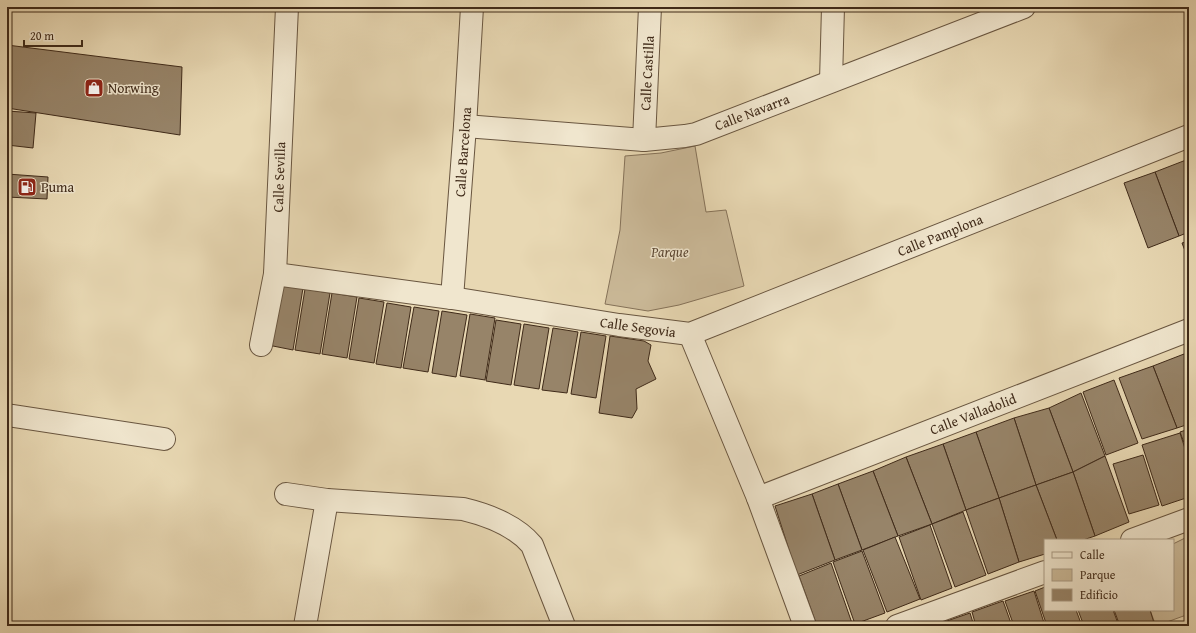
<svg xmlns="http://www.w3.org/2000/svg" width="1196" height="633" font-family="'Gentium Book Plus',serif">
  <rect width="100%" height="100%" fill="#e8d8b3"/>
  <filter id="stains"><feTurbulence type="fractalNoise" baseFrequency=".005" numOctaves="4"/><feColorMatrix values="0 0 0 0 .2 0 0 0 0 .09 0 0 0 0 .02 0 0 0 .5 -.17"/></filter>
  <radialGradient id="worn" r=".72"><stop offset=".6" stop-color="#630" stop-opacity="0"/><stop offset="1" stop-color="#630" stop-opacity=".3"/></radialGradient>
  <g fill="#cbba99" stroke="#857259">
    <path d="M 695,146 L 706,212 L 726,210 L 744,286 L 679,305 L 648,311 L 605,304 L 620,230 L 625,156 L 661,153 Z"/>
    <path d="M 1187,537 L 1189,542 L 1189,614 L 1156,626 L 1150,610 L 1173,610 L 1173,544 Z"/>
  </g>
  <g fill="#978469" stroke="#3f2a19">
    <path d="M 7,45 L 182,67 L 180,135 L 7,108 Z"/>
    <path d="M 7,111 L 36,113 L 33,148 L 7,145 Z"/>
    <path d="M 1186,160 L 1189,168 L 1189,232 L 1179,236 L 1155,172 Z"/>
    <path d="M 1155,172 L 1179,236 L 1148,248 L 1124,183 Z"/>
    <path d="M 7,174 L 48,177 L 47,199 L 7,197 Z"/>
    <path d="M 1189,241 L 1189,261 L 1182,243 Z"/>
    <path d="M 278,284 L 303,288 L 293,350 L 268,345 Z"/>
    <path d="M 305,289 L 330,293 L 320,354 L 295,350 Z"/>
    <path d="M 332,293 L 357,297 L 347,358 L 322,354 Z"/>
    <path d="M 359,298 L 384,302 L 374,363 L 349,359 Z"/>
    <path d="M 387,303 L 411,307 L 401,368 L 376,364 Z"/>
    <path d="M 414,307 L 439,311 L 428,372 L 403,368 Z"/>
    <path d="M 442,311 L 467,315 L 456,377 L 432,373 Z"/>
    <path d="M 470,314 L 495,318 L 485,380 L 460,376 Z"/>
    <path d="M 496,320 L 521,324 L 511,385 L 486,381 Z"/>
    <path d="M 524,324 L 549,328 L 539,389 L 514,385 Z"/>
    <path d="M 553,328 L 578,332 L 567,393 L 542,390 Z"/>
    <path d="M 581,332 L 606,336 L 596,398 L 571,394 Z"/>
    <path d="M 610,336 L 644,341 L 651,345 L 648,361 L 656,379 L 636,389 L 637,409 L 632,418 L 599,413 Z"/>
    <path d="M 1184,354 L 1189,366 L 1189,424 L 1177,428 L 1153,366 Z"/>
    <path d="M 1153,366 L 1177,428 L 1142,439 L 1119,378 Z"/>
    <path d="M 1114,380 L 1138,443 L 1106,455 L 1083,392 Z"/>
    <path d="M 1081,393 L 1105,456 L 1073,472 L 1049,408 Z"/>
    <path d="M 1049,408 L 1073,472 L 1036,485 L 1014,418 Z"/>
    <path d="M 1014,418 L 1036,485 L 999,498 L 976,432 Z"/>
    <path d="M 1189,429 L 1189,456 L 1180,432 Z"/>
    <path d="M 976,432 L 999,498 L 966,510 L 943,444 Z"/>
    <path d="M 1180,433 L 1189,461 L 1189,497 L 1162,506 L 1142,445 Z"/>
    <path d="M 943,444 L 966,510 L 932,524 L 906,457 Z"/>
    <path d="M 1143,455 L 1159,505 L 1129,514 L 1113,464 Z"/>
    <path d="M 1105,456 L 1129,522 L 1095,536 L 1073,472 Z"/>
    <path d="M 906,457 L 932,524 L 898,536 L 873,471 Z"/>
    <path d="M 873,471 L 898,536 L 862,550 L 838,484 Z"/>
    <path d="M 1073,472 L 1095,536 L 1083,540 L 1057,540 L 1036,485 Z"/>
    <path d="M 838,484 L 862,550 L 835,560 L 812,494 Z"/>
    <path d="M 1036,485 L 1057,540 L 1045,540 L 1045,554 L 1019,562 L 999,498 Z"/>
    <path d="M 812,494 L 835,560 L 797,575 L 775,506 Z"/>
    <path d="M 999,498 L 1019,562 L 988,574 L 966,510 Z"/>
    <path d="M 963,512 L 986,575 L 955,587 L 932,524 Z"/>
    <path d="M 930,525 L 952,588 L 921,600 L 899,537 Z"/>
    <path d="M 895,537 L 920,599 L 887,612 L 863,550 Z"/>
    <path d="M 862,551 L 885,613 L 855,624 L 833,562 Z"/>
    <path d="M 831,563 L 853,626 L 817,626 L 799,576 Z"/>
    <path d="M 1045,587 L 1045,610 L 1076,610 L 1082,626 L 1047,626 L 1035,591 Z"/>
    <path d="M 1034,591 L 1045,626 L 1014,626 L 1005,601 Z"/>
    <path d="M 1003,601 L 1012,626 L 976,626 L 972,612 Z"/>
    <path d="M 1078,610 L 1113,610 L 1119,626 L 1084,626 Z"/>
    <path d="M 1114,610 L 1150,610 L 1155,626 L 1120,626 Z"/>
    <path d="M 970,613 L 974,626 L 939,626 L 938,624 Z"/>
  </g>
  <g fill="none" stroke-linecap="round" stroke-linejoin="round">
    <defs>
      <g id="minor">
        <path d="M 831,81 L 833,7"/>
        <path d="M 465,126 L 644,140 L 685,136 L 696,134 L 1024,7"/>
        <path d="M 644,140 L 650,7"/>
        <path d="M 275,274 L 452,298 L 619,325 L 690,334 L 1189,136"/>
        <path d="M 452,298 L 465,126 L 472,7"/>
        <path d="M 690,334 L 758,498 L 805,626"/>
        <path d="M 261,345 L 275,274 L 287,7"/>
        <path d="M 7,415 L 164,439"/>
        <path d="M 286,494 L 327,500 L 463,509 C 488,515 515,525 532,545 L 564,626"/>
        <path d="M 758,498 L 1189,330"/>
        <path d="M 1132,540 L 1189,519"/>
        <path d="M 305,626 L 327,500"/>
        <path d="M 897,626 L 1045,572"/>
      </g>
    </defs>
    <use href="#minor" stroke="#695640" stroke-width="24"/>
    <use href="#minor" stroke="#f0e6ce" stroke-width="22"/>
  </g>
  <defs>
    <symbol id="shop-square" viewBox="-11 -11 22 22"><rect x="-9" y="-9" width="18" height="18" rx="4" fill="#8f2418" stroke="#f0e6ce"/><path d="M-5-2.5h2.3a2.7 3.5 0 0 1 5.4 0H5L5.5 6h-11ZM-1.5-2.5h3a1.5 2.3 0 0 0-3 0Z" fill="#fff"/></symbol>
    <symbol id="fuel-square" viewBox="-11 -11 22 22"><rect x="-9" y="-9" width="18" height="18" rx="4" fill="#8f2418" stroke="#f0e6ce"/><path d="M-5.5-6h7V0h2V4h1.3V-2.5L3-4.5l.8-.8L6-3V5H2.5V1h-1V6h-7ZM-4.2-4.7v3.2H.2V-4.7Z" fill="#fff"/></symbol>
  </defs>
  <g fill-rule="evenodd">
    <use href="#shop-square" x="83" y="77" width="22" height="22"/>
    <use href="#fuel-square" x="16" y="176" width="22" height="22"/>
  </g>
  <g text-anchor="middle" stroke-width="3" stroke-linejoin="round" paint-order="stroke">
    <g font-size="14" fill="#3f2a19" stroke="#f0e6ce">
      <text transform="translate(647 73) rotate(-87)" y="5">Calle Castilla</text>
      <text transform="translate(752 112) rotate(-21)" y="5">Calle Navarra</text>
      <text transform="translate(463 152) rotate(-86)" y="5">Calle Barcelona</text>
      <text transform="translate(279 177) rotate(-88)" y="5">Calle Sevilla</text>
      <text transform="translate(940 235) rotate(-22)" y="5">Calle Pamplona</text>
      <text transform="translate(638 327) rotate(8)" y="5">Calle Segovia</text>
      <text transform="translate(973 414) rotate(-21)" y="5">Calle Valladolid</text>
    </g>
    <g font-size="14" fill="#3f2a19" stroke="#f0e6ce" text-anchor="start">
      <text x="108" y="93">Norwing</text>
      <text x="41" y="192">Puma</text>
    </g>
    <g font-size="14" font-style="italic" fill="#5b4733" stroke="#f0e6ce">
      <text x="670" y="257">Parque</text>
    </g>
  </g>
  <rect width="1196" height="633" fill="none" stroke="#e8d8b3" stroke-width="24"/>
  <rect x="8" y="8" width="1180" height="617" fill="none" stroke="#3f2a19" stroke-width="2"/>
  <rect x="12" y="12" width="1172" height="609" fill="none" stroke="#3f2a19"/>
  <rect x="1044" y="539" width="130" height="72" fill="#f0e6ce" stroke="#a99b86"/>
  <rect x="1052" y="552" width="20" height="6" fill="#f0e6ce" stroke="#a99b86"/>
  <text x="1080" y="559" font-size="12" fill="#3f2a19">Calle</text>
  <rect x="1052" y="569" width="20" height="12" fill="#cbba99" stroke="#a99b86"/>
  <text x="1080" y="579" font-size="12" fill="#3f2a19">Parque</text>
  <rect x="1052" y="589" width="20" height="12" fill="#978469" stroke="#a99b86"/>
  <text x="1080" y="599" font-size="12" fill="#3f2a19">Edificio</text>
  <path d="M24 40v6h58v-6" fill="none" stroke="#3f2a19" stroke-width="2"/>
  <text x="30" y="40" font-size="12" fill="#3f2a19" stroke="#f0e6ce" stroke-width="3" paint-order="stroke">20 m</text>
  <rect width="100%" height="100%" filter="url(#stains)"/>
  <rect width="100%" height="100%" fill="url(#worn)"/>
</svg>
